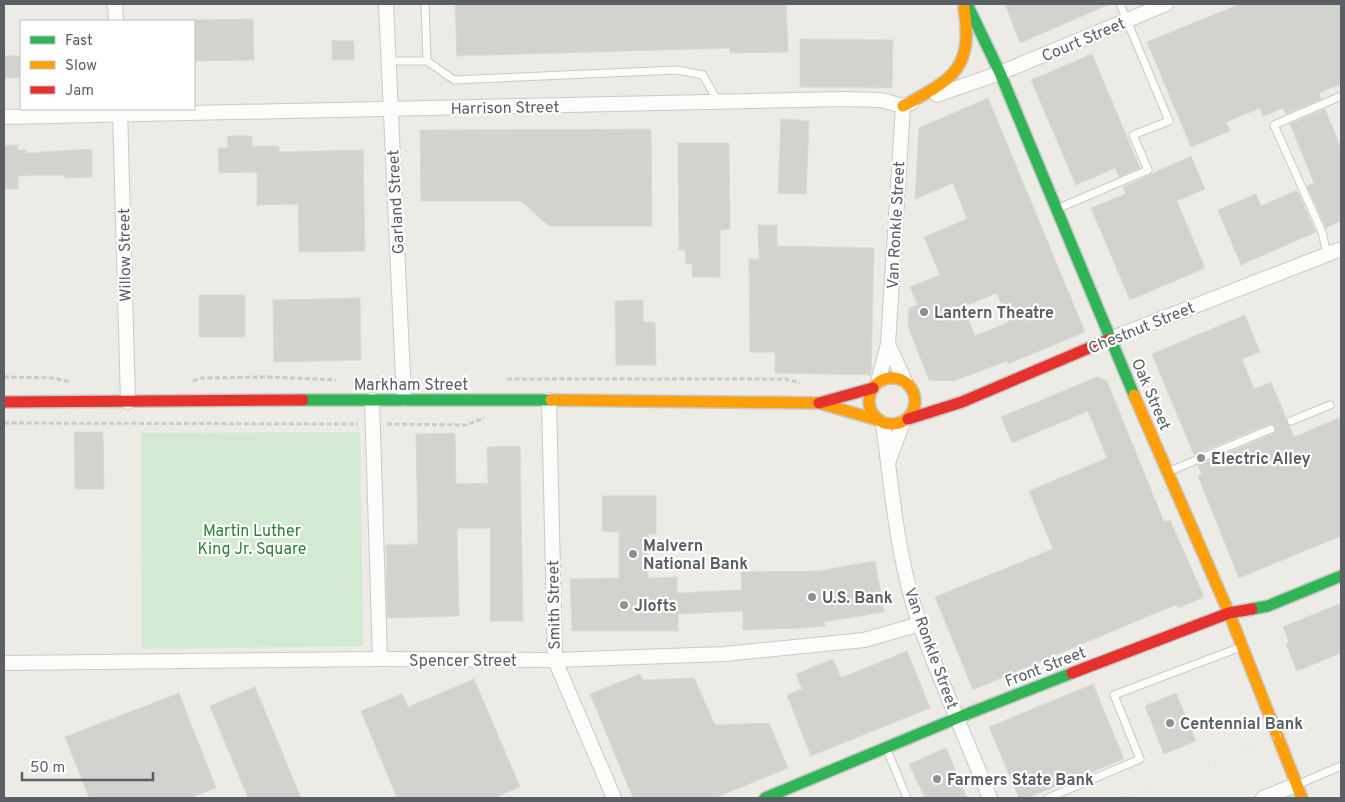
<svg xmlns="http://www.w3.org/2000/svg" width="1345" height="802" font-family="Overpass,sans-serif">
  <rect width="100%" height="100%" fill="#ecebe5"/>
  <path fill="#d2ead2" d="M 360,432 L 363,646 L 142,649 L 141,433 Z"/>
  <g fill="#d2d2ce" stroke="#dcdad4" fill-rule="evenodd">
    <path d="M 455,4 L 786,4 L 788,52 L 730,53 L 730,48 L 457,56 Z"/>
    <path d="M 1005,4 L 1110,4 L 1020,43 Z"/>
    <path d="M 1240,4 L 1341,4 L 1341,84 L 1319,93 L 1321,99 L 1286,114 L 1283,108 L 1263,116 L 1260,108 L 1226,122 L 1230,131 L 1191,147 L 1147,42 Z"/>
    <path d="M 253,19 L 254,60 L 194,61 L 194,20 Z"/>
    <path d="M 800,39 L 893,40 L 892,88 L 800,87 Z"/>
    <path d="M 332,40 L 354,41 L 354,60 L 332,60 Z"/>
    <path d="M 1092,54 L 1140,168 L 1119,177 L 1115,168 L 1076,185 L 1031,80 Z"/>
    <rect x="4" y="56" width="16" height="22"/>
    <path d="M 988,98 L 1085,332 L 1008,364 L 1007,361 L 954,381 L 929,380 L 908,326 L 909,308 L 918,305 L 910,287 L 940,275 L 924,237 L 967,219 L 953,183 L 915,199 L 919,128 ZM 997,293 L 1009,322 L 975,336 L 963,307 Z"/>
    <path d="M 1325,109 L 1341,148 L 1341,221 L 1326,228 L 1307,186 L 1314,183 L 1290,124 Z"/>
    <path d="M 781,119 L 809,121 L 806,194 L 778,193 Z"/>
    <path d="M 651,129 L 652,226 L 549,226 L 521,201 L 421,201 L 420,130 Z"/>
    <path d="M 227,136 L 252,136 L 252,146 L 279,146 L 279,152 L 363,150 L 365,251 L 299,252 L 298,204 L 257,205 L 257,172 L 219,173 L 218,148 L 228,148 Z"/>
    <path d="M 678,143 L 729,143 L 730,229 L 720,230 L 720,277 L 692,277 L 692,264 L 686,264 L 685,250 L 679,250 Z"/>
    <path d="M 4,145 L 18,145 L 18,150 L 26,150 L 26,153 L 92,149 L 92,177 L 65,178 L 65,175 L 18,176 L 18,189 L 4,189 Z"/>
    <path d="M 1191,156 L 1205,189 L 1177,201 L 1205,268 L 1130,300 L 1091,208 L 1126,194 L 1123,187 Z"/>
    <path d="M 1297,190 L 1316,232 L 1241,265 L 1218,210 L 1256,194 L 1261,206 Z"/>
    <path d="M 758,225 L 777,225 L 777,246 L 874,248 L 871,375 L 775,373 L 775,352 L 750,352 L 749,259 L 759,259 Z"/>
    <rect x="199" y="295" width="46" height="42"/>
    <path d="M 360,298 L 361,360 L 274,362 L 273,300 Z"/>
    <path d="M 643,300 L 643,322 L 655,322 L 656,365 L 616,365 L 615,301 Z"/>
    <path d="M 1245,315 L 1260,352 L 1242,359 L 1254,389 L 1271,382 L 1294,437 L 1341,417 L 1341,536 L 1239,578 L 1198,476 L 1202,475 L 1198,465 L 1273,434 L 1276,427 L 1269,424 L 1194,455 L 1152,354 Z"/>
    <path d="M 1097,377 L 1107,381 L 1164,522 L 1170,520 L 1204,597 L 1178,608 L 1177,605 L 1158,612 L 973,690 L 935,597 L 1053,549 L 1029,491 L 1107,458 L 1088,411 L 1012,443 L 1001,417 Z"/>
    <path d="M 74,432 L 103,432 L 104,489 L 75,489 Z"/>
    <path d="M 455,433 L 456,484 L 488,483 L 487,447 L 520,446 L 523,621 L 490,621 L 490,528 L 457,528 L 459,616 L 387,618 L 386,545 L 418,544 L 416,434 Z"/>
    <path d="M 602,496 L 656,496 L 656,534 L 648,534 L 648,578 L 677,577 L 677,593 L 742,590 L 741,572 L 819,571 L 875,561 L 884,612 L 824,622 L 825,626 L 802,628 L 743,630 L 743,611 L 678,614 L 678,631 L 572,631 L 570,579 L 619,578 L 619,532 L 602,531 Z"/>
    <path d="M 1341,603 L 1341,653 L 1297,671 L 1286,644 L 1289,642 L 1283,627 Z"/>
    <path d="M 907,651 L 930,708 L 811,756 L 787,695 L 802,689 L 796,674 L 833,659 L 841,678 Z"/>
    <path d="M 640,674 L 643,680 L 694,678 L 715,725 L 769,723 L 788,768 L 715,798 L 633,798 L 590,694 Z"/>
    <path d="M 474,679 L 520,787 L 494,798 L 397,798 L 361,711 L 402,694 L 408,707 Z"/>
    <path d="M 1093,684 L 1124,759 L 1027,798 L 1019,798 L 989,727 Z"/>
    <path d="M 255,687 L 301,798 L 248,798 L 210,706 Z"/>
    <path d="M 179,693 L 216,788 L 190,798 L 89,798 L 65,737 Z"/>
    <path d="M 1176,693 L 1196,741 L 1164,754 L 1145,706 Z"/>
    <path d="M 946,748 L 967,798 L 925,798 L 909,764 Z"/>
  </g>
  <g fill="none" stroke-linecap="round" stroke-linejoin="round">
    <defs>
      <g id="lane">
        <path d="M 425,4 L 427,61"/>
        <path d="M 388,61 L 427,61 L 454,80 L 677,70 L 703,75 L 718,102"/>
        <path d="M 1059,208 L 1148,170 L 1133,135 L 1169,121 L 1120,4"/>
        <path d="M 1327,254 L 1322,232 L 1274,125 L 1341,96"/>
        <path d="M 1291,421 L 1330,405"/>
        <path d="M 1170,471 L 1271,429"/>
        <path d="M 887,750 L 907,798"/>
        <path d="M 1299,784 L 1341,766"/>
        <path d="M 1048,798 L 1140,759 L 1114,695 L 1241,647"/>
      </g>
      <g id="street">
        <path d="M 115,4 L 116,21"/>
        <path d="M 386,4 L 404,399"/>
        <path d="M 937,95 L 1000,73 L 1166,4"/>
        <path d="M 120,109 L 128,402"/>
        <path d="M 4,117 L 843,99 L 881,100 L 903,106 L 911,103"/>
        <path d="M 1110,339 L 1341,249"/>
        <path d="M 888,344 L 905,381"/>
        <path d="M 878,382 L 888,344 L 903,106"/>
        <path d="M 372,400 L 380,659"/>
        <path d="M 549,400 L 555,660 L 614,798"/>
        <path d="M 883,423 C 892,490 897,560 920,625 C 941,683 967,741 990,798"/>
        <path d="M 889,460 L 903,422"/>
        <path d="M 4,663 L 380,659 L 555,660 L 724,654 L 864,640 L 920,624"/>
        <path d="M 1263,798 L 1296,785"/>
      </g>
      <g id="fast">
        <path d="M 967,4 L 1000,73 L 1134,395"/>
        <path d="M 303,400 L 551,400"/>
        <path d="M 1252,609 L 1268,606 L 1341,576"/>
        <path d="M 765,798 L 957,718 L 1072,673"/>
      </g>
      <g id="slow">
        <path d="M 903,106 C 951,80 974,70 964,8"/>
        <circle cx="892" cy="401" r="23"/>
        <path d="M 1134,395 L 1229,613 L 1302,798"/>
        <path d="M 551,400 L 819,403 L 878,420"/>
      </g>
      <g id="jam">
        <path d="M 4,402 L 303,400"/>
        <path d="M 819,403 L 873,388"/>
        <path d="M 908,419 L 962,402 L 1110,339"/>
        <path d="M 1072,673 L 1229,613 L 1252,609"/>
      </g>
    </defs>
    <use href="#lane" stroke="#c9cac9" stroke-width="9"/>
    <use href="#street" stroke="#c9cac9" stroke-width="16"/>
    <use href="#fast" stroke="#c8c8c8" stroke-width="14"/>
    <use href="#slow" stroke="#c8c8c8" stroke-width="14"/>
    <use href="#jam" stroke="#c8c8c8" stroke-width="14"/>
    <g stroke="#c7cdca" stroke-width="3" stroke-dasharray="5 2.5" stroke-linecap="butt">
      <path d="M 4,377 L 53,378 L 70,382"/>
      <path d="M 507,379 L 786,379 L 800,383"/>
      <path d="M 193,381 L 201,378 L 269,377 L 336,380"/>
      <path d="M 4,423 L 358,424"/>
      <path d="M 387,424 L 466,425 L 484,418"/>
    </g>
    <use href="#lane" stroke="#fcfcfb" stroke-width="7"/>
    <use href="#street" stroke="#fcfcfb" stroke-width="14"/>
    <use href="#fast" stroke="#30b455" stroke-width="11"/>
    <use href="#slow" stroke="#ff9f0a" stroke-width="11"/>
    <use href="#jam" stroke="#e5322d" stroke-width="11"/>
    <path stroke="#e4e3e3" stroke-width="4" stroke-dasharray="1 6" stroke-linecap="butt" d="M 1124,798 L 1341,711"/>
  </g>
  <g fill="#8d8f92" stroke="#fff" stroke-width="2">
    <circle cx="924" cy="312" r="5"/>
    <circle cx="1201" cy="458" r="5"/>
    <circle cx="633" cy="554" r="5"/>
    <circle cx="812" cy="597" r="5"/>
    <circle cx="624" cy="605" r="5"/>
    <circle cx="1170" cy="723" r="5"/>
    <circle cx="937" cy="779" r="5"/>
  </g>
  <g text-anchor="middle" stroke-width="4.5" stroke-linejoin="round" paint-order="stroke">
    <g font-size="16" fill="#5a5e65" stroke="#fff">
      <text transform="translate(1083 39) rotate(-23)" y="6">Court Street</text>
      <text transform="translate(505 107) rotate(-1)" y="6">Harrison Street</text>
      <text transform="translate(395 202) rotate(-93)" y="6">Garland Street</text>
      <text transform="translate(895 225) rotate(-87)" y="6">Van Ronkle Street</text>
      <text transform="translate(124 255) rotate(-91)" y="6">Willow Street</text>
      <text transform="translate(1141 327) rotate(-22)" y="6">Chestnut Street</text>
      <text x="411" y="390">Markham Street</text>
      <text transform="translate(1152 394) rotate(67)" y="6">Oak Street</text>
      <text transform="translate(553 605) rotate(-91)" y="6">Smith Street</text>
      <text transform="translate(932 648) rotate(70)" y="6">Van Ronkle Street</text>
      <text x="463" y="666">Spencer Street</text>
      <text transform="translate(1045 666) rotate(-21)" y="6">Front Street</text>
    </g>
    <g font-size="16" font-weight="bold" fill="#5a5e65" stroke="#fff" text-anchor="start">
      <text x="934" y="318">Lantern Theatre</text>
      <text x="1211" y="464">Electric Alley</text>
      <text x="643" y="551">Malvern<tspan x="643" dy="18">National Bank</tspan></text>
      <text x="822" y="603">U.S. Bank</text>
      <text x="634" y="611">Jlofts</text>
      <text x="1180" y="729">Centennial Bank</text>
      <text x="947" y="785">Farmers State Bank</text>
    </g>
    <g font-size="16" fill="#2c823b" stroke="#fff">
      <text x="252" y="536">Martin Luther<tspan x="252" dy="18">King Jr. Square</tspan></text>
    </g>
  </g>
  <rect width="1345" height="802" fill="none" stroke="#5a5e65" stroke-width="10"/>
  <rect x="20" y="20" width="175" height="90" fill="#ffffff" stroke="#bdbfc1"/>
  <rect x="30" y="36" width="25" height="8" fill="#30b455" stroke="#bdbfc1"/>
  <text x="65" y="45" font-size="15" fill="#5a5e65">Fast</text>
  <rect x="30" y="61" width="25" height="8" fill="#ff9f0a" stroke="#bdbfc1"/>
  <text x="65" y="70" font-size="15" fill="#5a5e65">Slow</text>
  <rect x="30" y="86" width="25" height="8" fill="#e5322d" stroke="#bdbfc1"/>
  <text x="65" y="95" font-size="15" fill="#5a5e65">Jam</text>
  <path d="M22 772v8h131v-8" fill="none" stroke="#5a5e65" stroke-width="2.5"/>
  <text x="30" y="772" font-size="15" fill="#5a5e65" stroke="#ffffff" stroke-width="4" paint-order="stroke">50 m</text>
</svg>
